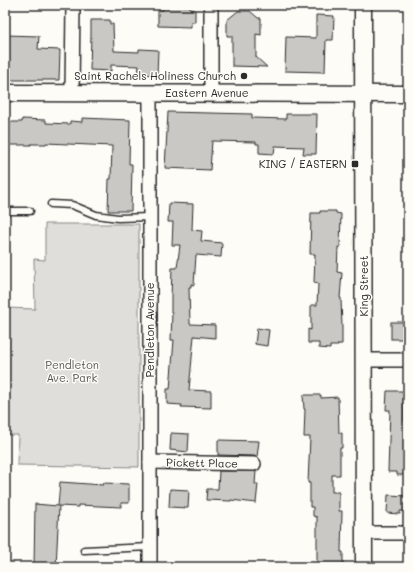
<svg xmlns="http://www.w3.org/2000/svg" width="413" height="572" font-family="Mali,sans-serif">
  <rect width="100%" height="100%" fill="#fdfcf7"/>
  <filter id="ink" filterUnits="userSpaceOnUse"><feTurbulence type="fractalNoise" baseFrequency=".025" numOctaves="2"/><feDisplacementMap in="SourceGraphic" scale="8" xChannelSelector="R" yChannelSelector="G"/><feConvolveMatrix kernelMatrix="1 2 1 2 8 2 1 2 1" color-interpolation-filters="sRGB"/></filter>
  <g filter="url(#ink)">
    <path fill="#dfdeda" stroke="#858482" d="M 45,224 L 139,224 L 139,467 L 17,465 L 18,435 L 5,435 L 5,308 L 35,309 L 34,259 L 45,260 Z"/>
    <g fill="#c9c8c4" stroke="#2b2b2b">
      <path d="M 163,6 L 190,6 L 190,9 L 195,10 L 195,22 L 191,22 L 191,27 L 158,26 L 158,10 L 163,10 Z"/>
      <path d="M 238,11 L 250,11 L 258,18 L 261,18 L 261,35 L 256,34 L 256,57 L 267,67 L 232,66 L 232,36 L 227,36 L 227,20 Z"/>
      <path d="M 316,15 L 334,16 L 333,40 L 326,40 L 325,72 L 285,71 L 286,37 L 316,38 Z"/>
      <path d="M 91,20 L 110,20 L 110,24 L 113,24 L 114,51 L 139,52 L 139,49 L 158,50 L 157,75 L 138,74 L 139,66 L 111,65 L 111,71 L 90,70 L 91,34 Z"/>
      <path d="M 5,35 L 39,36 L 38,49 L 60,50 L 59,80 L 5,80 Z"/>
      <path d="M 168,112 L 252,114 L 252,118 L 286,119 L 286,114 L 317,114 L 316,154 L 303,154 L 304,147 L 275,146 L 274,154 L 259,153 L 259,144 L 256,144 L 256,142 L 212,141 L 210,170 L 165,168 Z"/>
      <path d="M 82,118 L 130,120 L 129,164 L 132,164 L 131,211 L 108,211 L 109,179 L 111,179 L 112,146 L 46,143 L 46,144 L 31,144 L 31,145 L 5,145 L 5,124 L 9,124 L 10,122 L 22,122 L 22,119 L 46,120 L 46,123 L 70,124 L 70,121 L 82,122 Z"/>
      <path d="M 169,203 L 193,204 L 192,230 L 202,231 L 201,241 L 222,243 L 221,257 L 196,255 L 194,285 L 191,284 L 191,287 L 189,287 L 190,324 L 215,325 L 215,338 L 194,336 L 189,390 L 211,391 L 211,408 L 181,407 L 182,405 L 167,404 L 167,389 L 170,389 L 174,340 L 171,340 L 172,312 L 171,312 L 171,298 L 172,268 L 177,268 L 180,245 L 172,245 L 173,222 L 168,222 Z"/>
      <path d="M 320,211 L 336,211 L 336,213 L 341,214 L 340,247 L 338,247 L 337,272 L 342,273 L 340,298 L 341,298 L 342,327 L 342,344 L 338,344 L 338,346 L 330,346 L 330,349 L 319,348 L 319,343 L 308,343 L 308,329 L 311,330 L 311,305 L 317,305 L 318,284 L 314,283 L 315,254 L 310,254 L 311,213 L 320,213 Z"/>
      <rect x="391" y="322" width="17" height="17"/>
      <path d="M 257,328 L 269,330 L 267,346 L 255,344 Z"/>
      <path d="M 387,391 L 404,391 L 404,421 L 408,421 L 408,475 L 397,475 L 397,472 L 388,472 L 390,410 L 386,410 Z"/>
      <path d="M 303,395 L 321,395 L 321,398 L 338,397 L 339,433 L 342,433 L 342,448 L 340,448 L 340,475 L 332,475 L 332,492 L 339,492 L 339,511 L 342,511 L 341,552 L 343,552 L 343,567 L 317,567 L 317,517 L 313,516 L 313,507 L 310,507 L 310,483 L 308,483 L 310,437 L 304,437 L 305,409 L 304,409 Z"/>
      <path d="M 171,433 L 189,434 L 188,452 L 170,450 Z"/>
      <path d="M 218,440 L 259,441 L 257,457 L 254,456 L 218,455 Z"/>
      <path d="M 219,471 L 256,471 L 255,484 L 258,484 L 256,503 L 231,500 L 231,501 L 206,500 L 207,489 L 218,489 Z"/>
      <path d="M 60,482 L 103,485 L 103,483 L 129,484 L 129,503 L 121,503 L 121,507 L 78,505 L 78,507 L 59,506 L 56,567 L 34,567 L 35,504 L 58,506 Z"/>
      <path d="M 170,489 L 189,490 L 188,508 L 169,507 Z"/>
      <path d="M 388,495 L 408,496 L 408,511 L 400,511 L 400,514 L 387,513 Z"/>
    </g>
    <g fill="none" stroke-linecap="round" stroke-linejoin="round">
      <defs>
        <g id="service">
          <path d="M 51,204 L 72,205 L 96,215 L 118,218 L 150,217"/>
          <path d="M 5,211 L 30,211"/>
          <path d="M 84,550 L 150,547"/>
        </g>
        <g id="minor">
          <path d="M 72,93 L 73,5"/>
          <path d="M 211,93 L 211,5"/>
          <path d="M 364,360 L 408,360"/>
          <path d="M 150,462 L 254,464"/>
          <path d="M 364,533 L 408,533"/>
          <path d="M 150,567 L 150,93"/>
        </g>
        <g id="tertiary">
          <path d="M 363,5 L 364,567"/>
          <path d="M 5,93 L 408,94"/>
        </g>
      </defs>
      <use href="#service" stroke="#2b2b2b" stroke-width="9"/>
      <use href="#minor" stroke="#2b2b2b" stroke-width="16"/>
      <use href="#tertiary" stroke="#2b2b2b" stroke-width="19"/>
      <use href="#service" stroke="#fdfcf7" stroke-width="6"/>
      <use href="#minor" stroke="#fdfcf7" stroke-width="13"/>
      <use href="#tertiary" stroke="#fdfcf7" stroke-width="16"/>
    </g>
  </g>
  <g fill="#2b2b2b" stroke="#fdfcf7" stroke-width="1.5">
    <circle cx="244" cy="76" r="4"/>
    <rect x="351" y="160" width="8" height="8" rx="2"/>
  </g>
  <g text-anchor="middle" stroke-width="3" stroke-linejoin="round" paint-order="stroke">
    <g font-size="11" fill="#2b2b2b" stroke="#fdfcf7" text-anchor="end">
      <text x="236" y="80">Saint Rachels Holiness Church</text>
      <text x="347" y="168">KING / EASTERN</text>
    </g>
    <g font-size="11" fill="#2b2b2b" stroke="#fdfcf7">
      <text x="207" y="97">Eastern Avenue</text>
      <text transform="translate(364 286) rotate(-90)" y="4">King Street</text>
      <text transform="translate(150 330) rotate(-90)" y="4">Pendleton Avenue</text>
      <text transform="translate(202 463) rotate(1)" y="4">Pickett Place</text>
    </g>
    <g font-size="11" fill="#585857" stroke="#fdfcf7">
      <text x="72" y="369">Pendleton<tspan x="72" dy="13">Ave. Park</tspan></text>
    </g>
  </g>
  <rect width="413" height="572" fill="none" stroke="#fdfcf7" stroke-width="20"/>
  <rect x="10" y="10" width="393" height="552" fill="none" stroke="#2b2b2b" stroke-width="1.5" filter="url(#ink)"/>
</svg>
